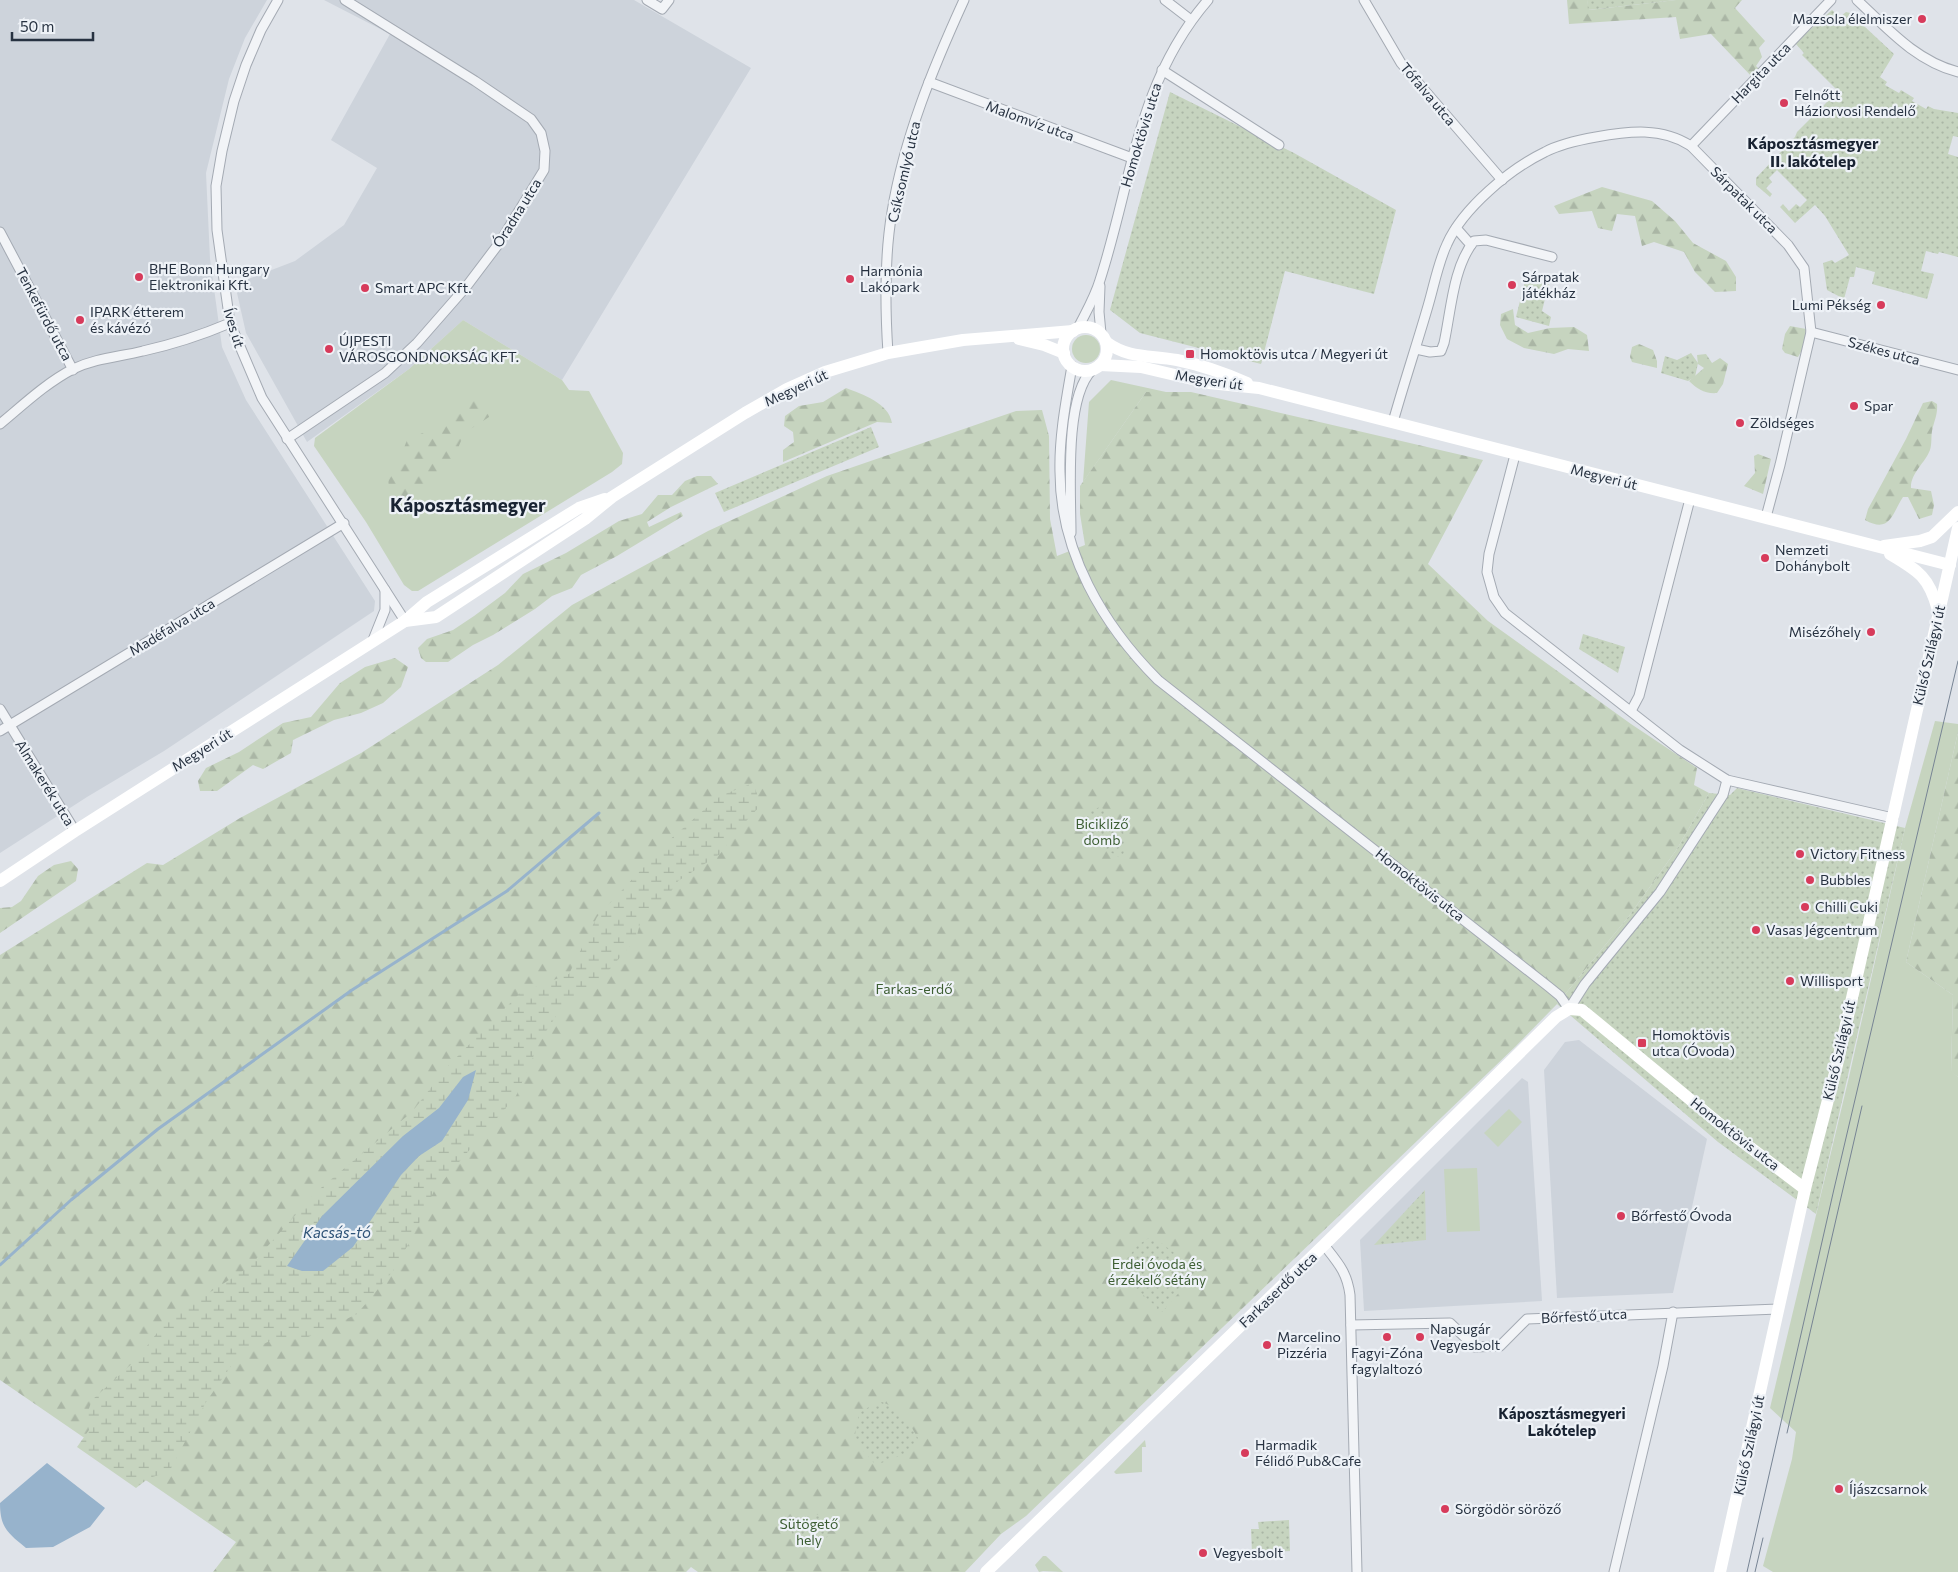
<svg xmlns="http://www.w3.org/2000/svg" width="1958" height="1572" font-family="Commissioner,sans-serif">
  <defs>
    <pattern id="forest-firs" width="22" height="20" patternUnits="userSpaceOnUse" patternTransform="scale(1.25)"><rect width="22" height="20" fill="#c6d4bf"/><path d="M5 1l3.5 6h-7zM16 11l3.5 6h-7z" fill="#aab6a5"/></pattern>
    <pattern id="wetland-marsh" width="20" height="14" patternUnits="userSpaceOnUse" patternTransform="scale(1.25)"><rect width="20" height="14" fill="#c6d4bf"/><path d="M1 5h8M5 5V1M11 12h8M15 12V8" fill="none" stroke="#aab6a5"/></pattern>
    <pattern id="park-dots" width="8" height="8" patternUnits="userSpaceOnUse" patternTransform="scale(1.25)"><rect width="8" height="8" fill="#c6d4bf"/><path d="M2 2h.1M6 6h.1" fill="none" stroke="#aab6a5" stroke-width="1.8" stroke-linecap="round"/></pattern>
  </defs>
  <rect width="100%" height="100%" fill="#dfe3e9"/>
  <g fill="#cdd3db">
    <path d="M 0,0 L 267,0 L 245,38 L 229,79 L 206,173 L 210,259 L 222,347 L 246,400 L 375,601 L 374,611 L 164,751 L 87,797 L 0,853 Z"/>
    <path d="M 324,0 L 634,0 L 751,68 L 562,380 L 463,320 L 409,369 L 307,442 L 246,333 L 235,284 L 295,261 L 344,225 L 377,168 L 331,140 L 390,34 Z"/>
    <path d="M 1579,1040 L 1707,1139 L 1673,1293 L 1557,1298 L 1544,1070 L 1565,1042 Z"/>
    <path d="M 1522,1078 L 1528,1082 L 1542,1301 L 1364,1311 L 1360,1240 Z"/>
  </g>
  <g fill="#c6d4bf">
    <path d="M 463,320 L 562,380 L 569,390 L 589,391 L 623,453 L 622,464 L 612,472 L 418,591 L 412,591 L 404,585 L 366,522 L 314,446 L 315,438 L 409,369 Z"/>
    <circle cx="1086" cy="349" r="14"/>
    <path d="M 1111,380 L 1166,392 L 1146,392 L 1083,482 L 1089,402 Z"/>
    <path d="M 1935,721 L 1958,724 L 1958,732 L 1906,962 L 1953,995 L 1951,1071 L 1958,1077 L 1958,1572 L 1773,1572 L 1763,1566 L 1792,1459 L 1796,1432 L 1770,1408 L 1849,1077 L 1905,828 Z"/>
    <path d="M 1509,1109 L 1522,1122 L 1498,1147 L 1484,1133 Z"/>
    <path d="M 1477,1168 L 1480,1231 L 1447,1232 L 1444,1169 Z"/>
    <path d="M 1145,1440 L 1146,1447 L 1142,1447 L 1142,1472 L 1116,1474 L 1114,1472 Z"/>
    <path d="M 1043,1556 L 1046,1556 L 1063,1572 L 1043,1571 L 1039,1572 L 1035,1565 Z"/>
  </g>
  <g fill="url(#forest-firs)">
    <path d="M 1567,0 L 1587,0 L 1589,10 L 1676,0 L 1742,0 L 1735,8 L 1765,41 L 1759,48 L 1762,57 L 1756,66 L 1760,70 L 1753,78 L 1711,34 L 1680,39 L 1676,17 L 1569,24 Z"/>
    <path d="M 1602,187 L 1652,201 L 1675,221 L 1693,243 L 1726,261 L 1736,277 L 1736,291 L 1715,292 L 1695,272 L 1684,252 L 1654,242 L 1642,246 L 1635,216 L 1617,214 L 1612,231 L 1598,228 L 1592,211 L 1559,214 L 1554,206 Z"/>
    <path d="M 1513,309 L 1515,325 L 1528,333 L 1550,328 L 1574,327 L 1587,335 L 1589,351 L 1568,349 L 1554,354 L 1524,348 L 1507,339 L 1500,325 L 1501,314 Z"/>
    <path d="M 1790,326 L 1806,329 L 1805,345 L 1798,357 L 1785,353 L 1782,349 L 1785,334 Z"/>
    <path d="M 1639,344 L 1653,350 L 1657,361 L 1657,368 L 1632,362 L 1630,357 L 1632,347 Z"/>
    <path d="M 1706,354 L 1712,363 L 1720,358 L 1728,364 L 1723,384 L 1717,393 C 1705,394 1697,389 1689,381 L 1704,368 L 1698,364 L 1697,355 Z"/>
    <path d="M 846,388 C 862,394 889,403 892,423 L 877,422 L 783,462 L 783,450 L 794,442 L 793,432 L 784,426 L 785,416 L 799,406 L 823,402 Z"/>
    <path d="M 1146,392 L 1191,392 L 1483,460 L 1428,564 L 1488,621 L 1631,724 L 1697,768 L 1694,785 L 1709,793 L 1677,849 L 1629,916 L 1557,1004 L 1516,1046 L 1026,1516 L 1001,1534 L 965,1572 L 698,1572 L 691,1567 L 686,1572 L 213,1572 L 236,1542 L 0,1380 L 0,955 L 147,863 L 163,865 L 240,818 L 361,753 L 498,665 L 572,605 L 708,531 L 827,476 L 1016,411 L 1042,410 L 1049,436 L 1050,519 L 1057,556 L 1085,545 L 1080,514 L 1080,486 Z"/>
    <path d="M 476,395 L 488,401 L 489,417 C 468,431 462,431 456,457 L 426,481 L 414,495 L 401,498 L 389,492 L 388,473 L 399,461 L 407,440 L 438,426 L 442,421 Z"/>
    <path d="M 1932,401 L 1937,404 C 1938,414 1934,421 1932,431 C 1931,437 1932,444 1930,450 C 1925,463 1910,474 1911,488 L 1931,491 L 1934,505 L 1932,515 L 1919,519 L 1908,497 L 1903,497 C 1892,514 1890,534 1865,520 L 1868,509 L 1906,439 L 1923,403 Z"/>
    <path d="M 1758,454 L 1771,459 L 1763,494 L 1744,486 L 1755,473 L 1754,456 Z"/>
    <path d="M 697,476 L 711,476 L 718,484 L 671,507 L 647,522 L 649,527 L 681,512 L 683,516 L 617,556 L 581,575 L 572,588 L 552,596 L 535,609 L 493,635 L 473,645 L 448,662 L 426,662 L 421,658 L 418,648 L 427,639 L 453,630 L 474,616 L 505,593 L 523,574 L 566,553 L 619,521 L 642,514 L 658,495 L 672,495 L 685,481 Z"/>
    <path d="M 395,658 L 408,667 L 401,687 L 383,703 L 361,713 L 334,720 L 293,740 L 291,753 L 263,769 L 253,765 L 217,791 L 200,791 L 198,781 L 206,768 L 239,752 L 283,723 L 311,717 L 340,683 L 365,667 Z"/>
    <path d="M 1958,732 L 1958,1077 L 1951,1072 L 1953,995 L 1906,962 Z"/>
    <path d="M 71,861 L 78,869 L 76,881 L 0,933 L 0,908 L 12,907 L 21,901 L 38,876 L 54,865 Z"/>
  </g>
  <path fill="url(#wetland-marsh)" fill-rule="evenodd" d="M 753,783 L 761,805 L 737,831 L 720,854 L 678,881 L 664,902 L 641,920 L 636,939 L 590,992 L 564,1004 L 541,1039 L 516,1096 L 434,1191 L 413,1236 L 393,1271 L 357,1314 L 304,1339 L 272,1340 L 238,1356 L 206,1402 L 169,1472 L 149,1478 L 136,1488 L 77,1447 L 89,1430 L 86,1417 L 92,1400 L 136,1360 L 167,1320 L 249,1267 L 316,1192 L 412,1112 L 447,1067 L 520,993 L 569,974 L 597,917 L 666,843 L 720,796 ZM 463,1077 L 442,1141 L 419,1156 L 401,1175 L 378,1208 L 302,1271 L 288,1266 L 322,1216 L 403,1136 L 439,1108 Z"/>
  <g fill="url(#park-dots)">
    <path d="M 1587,0 L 1676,0 L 1588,10 Z"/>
    <path d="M 1832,10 L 1840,17 L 1846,12 L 1850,13 L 1894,54 L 1880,77 L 1887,82 L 1885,85 L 1899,93 L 1901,90 L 1914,98 L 1912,101 L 1926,109 L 1928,106 L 1934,109 L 1958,113 L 1958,137 L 1953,136 L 1948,154 L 1958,157 L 1958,257 L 1939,252 L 1938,254 L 1926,251 L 1921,271 L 1934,274 L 1927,299 L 1872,284 L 1875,272 L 1856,267 L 1854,277 L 1850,277 L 1844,299 L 1827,290 L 1823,263 L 1832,260 L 1835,263 L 1849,255 L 1825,216 L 1815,205 L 1795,223 L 1780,207 L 1783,204 L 1789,211 L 1796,204 L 1800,207 L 1807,200 L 1777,170 L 1769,178 L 1772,182 L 1766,188 L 1772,194 L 1770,197 L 1756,185 L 1756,178 L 1795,137 L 1797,132 L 1838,91 L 1802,55 L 1804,53 L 1795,43 Z"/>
    <path d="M 1170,92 L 1294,153 L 1396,210 L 1374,294 L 1285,271 L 1261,364 L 1140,333 L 1110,310 Z"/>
    <path d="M 1527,273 L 1550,279 L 1542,311 L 1551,317 L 1549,326 L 1516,317 Z"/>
    <path d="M 1691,353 L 1698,363 L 1695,377 L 1688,381 L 1661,373 L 1665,356 L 1677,360 Z"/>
    <path d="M 871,427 L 879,447 L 724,512 L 715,493 Z"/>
    <path d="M 1583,634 L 1625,647 L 1618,673 L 1579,649 Z"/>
    <path d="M 1737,788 L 1905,828 L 1816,1214 L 1718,1142 L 1557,1004 L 1629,916 L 1677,849 L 1709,793 L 1730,795 Z"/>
    <path d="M 1100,807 L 1110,813 L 1113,822 L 1121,828 L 1125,836 L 1125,848 L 1122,859 L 1102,847 L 1091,847 L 1086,844 L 1087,835 L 1084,813 Z"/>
    <path d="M 1425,1190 L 1426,1240 L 1374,1245 Z"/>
    <path d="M 1152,1236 L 1198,1271 L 1162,1312 L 1117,1271 L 1138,1245 Z"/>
    <path d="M 879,1401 C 902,1409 906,1418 918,1438 L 907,1453 L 876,1465 L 854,1441 L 859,1413 Z"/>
    <path d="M 823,1514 L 828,1536 L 813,1549 L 799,1545 L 791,1531 L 795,1517 Z"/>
    <path d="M 1289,1520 L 1290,1551 L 1252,1553 L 1251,1529 L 1259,1529 L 1258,1522 Z"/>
  </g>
  <g fill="#97b3cc">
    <path d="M 476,1070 L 468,1100 L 442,1141 L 419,1156 L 401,1175 L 353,1247 L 323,1271 L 302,1271 L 287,1266 L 322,1216 L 403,1136 L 439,1108 L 463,1077 Z"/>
    <path d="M 47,1463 L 105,1508 L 90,1527 L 53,1547 L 26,1548 C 8,1533 0,1528 0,1503 Z"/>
  </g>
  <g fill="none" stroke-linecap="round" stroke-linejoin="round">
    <path stroke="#97b3cc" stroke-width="3" d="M 0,1265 L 71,1200 L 158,1129 L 352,990 L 507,891 L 599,813"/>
    <defs>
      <g id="street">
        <path d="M 278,0 L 261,30 L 246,65 L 234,101 L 222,151 L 216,186 L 217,230 L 230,323 L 262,398 L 405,621"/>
        <path d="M 647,0 L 662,9 L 669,0"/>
        <path d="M 1165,0 L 1191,20"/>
        <path d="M 1364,0 L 1401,63 L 1502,180"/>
        <path d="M 1857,0 C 1888,29 1916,61 1958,72"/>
        <path d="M 1162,70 L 1279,145"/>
        <path d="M 929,82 L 1132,158"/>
        <path d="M 1691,146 L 1831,0"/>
        <path d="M 1456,228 L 1471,245"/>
        <path d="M 0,232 L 73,370"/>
        <path d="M 1100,286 L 1099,312 L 1101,333"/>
        <path d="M 1078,328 C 1086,312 1095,297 1100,280 C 1132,181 1137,82 1208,0"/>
        <path d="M 1811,332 L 1958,370"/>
        <path d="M 1416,349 L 1430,352 L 1441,351 L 1444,343 C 1451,311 1453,267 1474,241 L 1486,240 L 1552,257"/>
        <path d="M 888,353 C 885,307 884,258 892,212 C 904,138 933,68 964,0"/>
        <path d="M 1072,366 C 1066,401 1059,437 1060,472 C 1060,552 1103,625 1158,680 L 1549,987 L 1560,996 L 1569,1009 L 1585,984 L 1660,892 L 1723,795 L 1727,780"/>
        <path d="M 1393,422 C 1404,383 1417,344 1428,306 C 1434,286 1438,263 1447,244 C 1463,208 1510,169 1545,152 C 1560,144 1579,140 1596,137 C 1629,131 1662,127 1691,146 L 1788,245 L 1804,268 L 1811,332 L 1780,465 L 1766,517"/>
        <path d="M 0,424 C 23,405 46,383 73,369 C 96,358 119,357 143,351 C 170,345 204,334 230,323"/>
        <path d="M 287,439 L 385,373 L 417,343 L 466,287 L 500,242 L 544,170 L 545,151 L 541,133 L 531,119 L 475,81 L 345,0"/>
        <path d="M 1515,455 L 1489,554 L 1487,572 L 1494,597 L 1505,613 L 1680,750 L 1727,780 L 1893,818"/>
        <path d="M 1071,533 C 1071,493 1064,398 1092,370"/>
        <path d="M 373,640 L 385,610 L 385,590"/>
        <path d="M 0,709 L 75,831"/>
        <path d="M 1631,711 L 1639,696 L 1690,499"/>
        <path d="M 0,731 L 344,523"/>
        <path d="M 1324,1245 C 1338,1263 1347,1272 1350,1295 L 1357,1572"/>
        <path d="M 1351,1325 L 1450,1323 L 1475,1347 L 1500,1346 L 1527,1319 L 1778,1309"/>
        <path d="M 1614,1572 L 1663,1366 L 1673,1312"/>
      </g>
    </defs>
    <use href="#street" stroke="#a4aab3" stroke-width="11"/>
    <use href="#street" stroke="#f2f4f7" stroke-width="9"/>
    <g stroke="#fff" stroke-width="12">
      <circle cx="1085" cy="349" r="22"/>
      <path d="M 1019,339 L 1044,345 L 1064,353"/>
      <path d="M 1106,342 C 1129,359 1150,355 1177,360 C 1202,365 1224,373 1247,383"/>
      <path d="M 1100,365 L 1141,367 L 1209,383 L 1259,388 L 1950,565"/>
      <path d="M 1884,546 L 1920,541 L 1932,537 L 1958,512"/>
      <path d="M 1890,554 C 1919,571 1929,577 1938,610"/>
      <path d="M 405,621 L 436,617 L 585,519 L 612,497 L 745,413 L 787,389 L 825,372 L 888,353 L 963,340 L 1073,331"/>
      <path d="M 0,881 L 75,831 L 405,621 L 427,602 L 579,508 L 605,499"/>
      <path d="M 986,1572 L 1324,1245 L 1556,1017 L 1569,1009 L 1582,1010 L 1727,1130 L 1805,1189"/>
      <path d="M 1720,1572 L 1805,1189 L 1836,1069 L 1958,528"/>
    </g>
    <g stroke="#778494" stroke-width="1">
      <path d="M 1787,1433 L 1862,1106"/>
      <path d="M 1747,1572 L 1834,1189 L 1958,661"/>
      <path d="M 1755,1572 L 1763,1538"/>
    </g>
  </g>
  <g fill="#d73b5b" stroke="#eef2f7" stroke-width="2">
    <circle cx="1922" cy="19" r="5"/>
    <circle cx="1784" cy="103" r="5"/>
    <circle cx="139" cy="277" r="5"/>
    <circle cx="850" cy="279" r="5"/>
    <circle cx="1512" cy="285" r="5"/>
    <circle cx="365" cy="288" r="5"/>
    <circle cx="1881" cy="305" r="5"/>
    <circle cx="80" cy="320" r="5"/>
    <circle cx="329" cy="349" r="5"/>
    <rect x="1185" y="349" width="10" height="10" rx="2.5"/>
    <circle cx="1854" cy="406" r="5"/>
    <circle cx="1740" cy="423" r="5"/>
    <circle cx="1765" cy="558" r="5"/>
    <circle cx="1871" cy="632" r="5"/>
    <circle cx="1800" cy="854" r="5"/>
    <circle cx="1810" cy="880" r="5"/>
    <circle cx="1805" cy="907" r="5"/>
    <circle cx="1756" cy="930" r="5"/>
    <circle cx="1790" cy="981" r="5"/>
    <rect x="1637" y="1038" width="10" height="10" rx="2.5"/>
    <circle cx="1621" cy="1216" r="5"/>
    <circle cx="1387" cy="1337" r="5"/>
    <circle cx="1420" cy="1337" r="5"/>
    <circle cx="1267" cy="1345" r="5"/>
    <circle cx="1245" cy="1453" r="5"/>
    <circle cx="1839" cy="1489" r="5"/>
    <circle cx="1445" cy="1509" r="5"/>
    <circle cx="1203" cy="1553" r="5"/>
  </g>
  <g text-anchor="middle" stroke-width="4.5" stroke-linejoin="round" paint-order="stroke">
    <g font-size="14" fill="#273241" stroke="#eef2f7" text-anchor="start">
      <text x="1912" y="24" text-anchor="end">Mazsola élelmiszer</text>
      <text x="1794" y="100">Felnőtt<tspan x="1794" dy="16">Háziorvosi Rendelő</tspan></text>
      <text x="149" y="274">BHE Bonn Hungary<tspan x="149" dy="16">Elektronikai Kft.</tspan></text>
      <text x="860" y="276">Harmónia<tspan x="860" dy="16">Lakópark</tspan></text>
      <text x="1522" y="282">Sárpatak<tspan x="1522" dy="16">játékház</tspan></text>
      <text x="375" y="293">Smart APC Kft.</text>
      <text x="1871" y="310" text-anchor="end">Lumi Pékség</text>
      <text x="90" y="317">IPARK étterem<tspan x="90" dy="16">és kávézó</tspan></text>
      <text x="339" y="346">ÚJPESTI<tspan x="339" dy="16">VÁROSGONDNOKSÁG KFT.</tspan></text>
      <text x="1200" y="359">Homoktövis utca / Megyeri út</text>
      <text x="1864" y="411">Spar</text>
      <text x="1750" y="428">Zöldséges</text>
      <text x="1775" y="555">Nemzeti<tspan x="1775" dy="16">Dohánybolt</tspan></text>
      <text x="1861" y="637" text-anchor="end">Misézőhely</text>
      <text x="1810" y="859">Victory Fitness</text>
      <text x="1820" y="885">Bubbles</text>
      <text x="1815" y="912">Chilli Cuki</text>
      <text x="1766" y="935">Vasas Jégcentrum</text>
      <text x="1800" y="986">Willisport</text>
      <text x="1652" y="1040">Homoktövis<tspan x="1652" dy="16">utca (Óvoda)</tspan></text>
      <text x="1631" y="1221">Bőrfestő Óvoda</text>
      <text x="1430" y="1334">Napsugár<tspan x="1430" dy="16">Vegyesbolt</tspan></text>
      <text x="1277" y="1342">Marcelino<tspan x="1277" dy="16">Pizzéria</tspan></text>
      <text x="1387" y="1358" text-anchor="middle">Fagyi-Zóna<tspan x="1387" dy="16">fagylaltozó</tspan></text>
      <text x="1255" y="1450">Harmadik<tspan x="1255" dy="16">Félidő Pub&amp;Cafe</tspan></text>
      <text x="1849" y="1494">Íjászcsarnok</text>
      <text x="1455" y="1514">Sörgödör söröző</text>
      <text x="1213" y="1558">Vegyesbolt</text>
    </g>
    <g font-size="14" fill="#273241" stroke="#eef2f7">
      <text transform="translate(1761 73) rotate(-46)" y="5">Hargita utca</text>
      <text transform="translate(1428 94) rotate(50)" y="5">Tófalva utca</text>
      <text transform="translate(1030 121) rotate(20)" y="5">Malomvíz utca</text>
      <text transform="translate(1141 135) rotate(-73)" y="5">Homoktövis utca</text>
      <text transform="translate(904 172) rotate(-77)" y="5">Csíksomlyó utca</text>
      <text transform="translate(1744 200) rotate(45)" y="5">Sárpatak utca</text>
      <text transform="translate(517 213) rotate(-58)" y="5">Óradna utca</text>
      <text transform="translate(44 314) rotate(62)" y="5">Tenkefürdő utca</text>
      <text transform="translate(234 328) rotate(73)" y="5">Íves út</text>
      <text transform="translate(1884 351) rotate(15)" y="5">Székes utca</text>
      <text transform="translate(1209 380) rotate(9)" y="5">Megyeri út</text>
      <text transform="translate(796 388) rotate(-25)" y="5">Megyeri út</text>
      <text transform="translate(1604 477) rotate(14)" y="5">Megyeri út</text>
      <text transform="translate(172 627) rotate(-31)" y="5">Madéfalva utca</text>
      <text transform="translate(1929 655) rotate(-77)" y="5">Külső Szilágyi út</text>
      <text transform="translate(202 750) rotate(-32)" y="5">Megyeri út</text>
      <text transform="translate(45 783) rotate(58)" y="5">Almakerék utca</text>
      <text transform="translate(1420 885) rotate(38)" y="5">Homoktövis utca</text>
      <text transform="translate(1839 1050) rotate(-77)" y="5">Külső Szilágyi út</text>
      <text transform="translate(1735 1134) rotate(38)" y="5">Homoktövis utca</text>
      <text transform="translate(1278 1290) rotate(-44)" y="5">Farkaserdő utca</text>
      <text transform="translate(1584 1316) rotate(-3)" y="5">Bőrfestő utca</text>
      <text transform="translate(1749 1445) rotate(-78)" y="5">Külső Szilágyi út</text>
    </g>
    <g font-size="14" fill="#3d5e33" stroke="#eef2f7">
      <text x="1102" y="829">Bicikliző<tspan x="1102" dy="16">domb</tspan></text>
      <text x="914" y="994">Farkas-erdő</text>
      <text x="1157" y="1269">Erdei óvoda és<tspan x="1157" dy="16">érzékelő sétány</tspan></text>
      <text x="809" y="1529">Sütögető<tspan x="809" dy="16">hely</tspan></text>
    </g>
    <g font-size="15" font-style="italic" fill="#2e5378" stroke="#eef2f7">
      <text x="337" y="1238">Kacsás-tó</text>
    </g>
    <g font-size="15" font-weight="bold" fill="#192332" stroke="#eef2f7">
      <text x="1562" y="1419">Káposztásmegyeri<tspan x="1562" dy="17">Lakótelep</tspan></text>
    </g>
    <g font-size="16" font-weight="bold" fill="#192332" stroke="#eef2f7">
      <text x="1813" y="149">Káposztásmegyer<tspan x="1813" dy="18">II. lakótelep</tspan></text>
    </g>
    <g font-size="19" font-weight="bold" fill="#192332" stroke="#eef2f7">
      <text x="468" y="512">Káposztásmegyer</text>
    </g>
  </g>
  <path d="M12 32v8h81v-8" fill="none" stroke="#273241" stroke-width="2.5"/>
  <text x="20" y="32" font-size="15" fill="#273241" stroke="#eef2f7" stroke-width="4" paint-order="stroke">50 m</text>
</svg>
